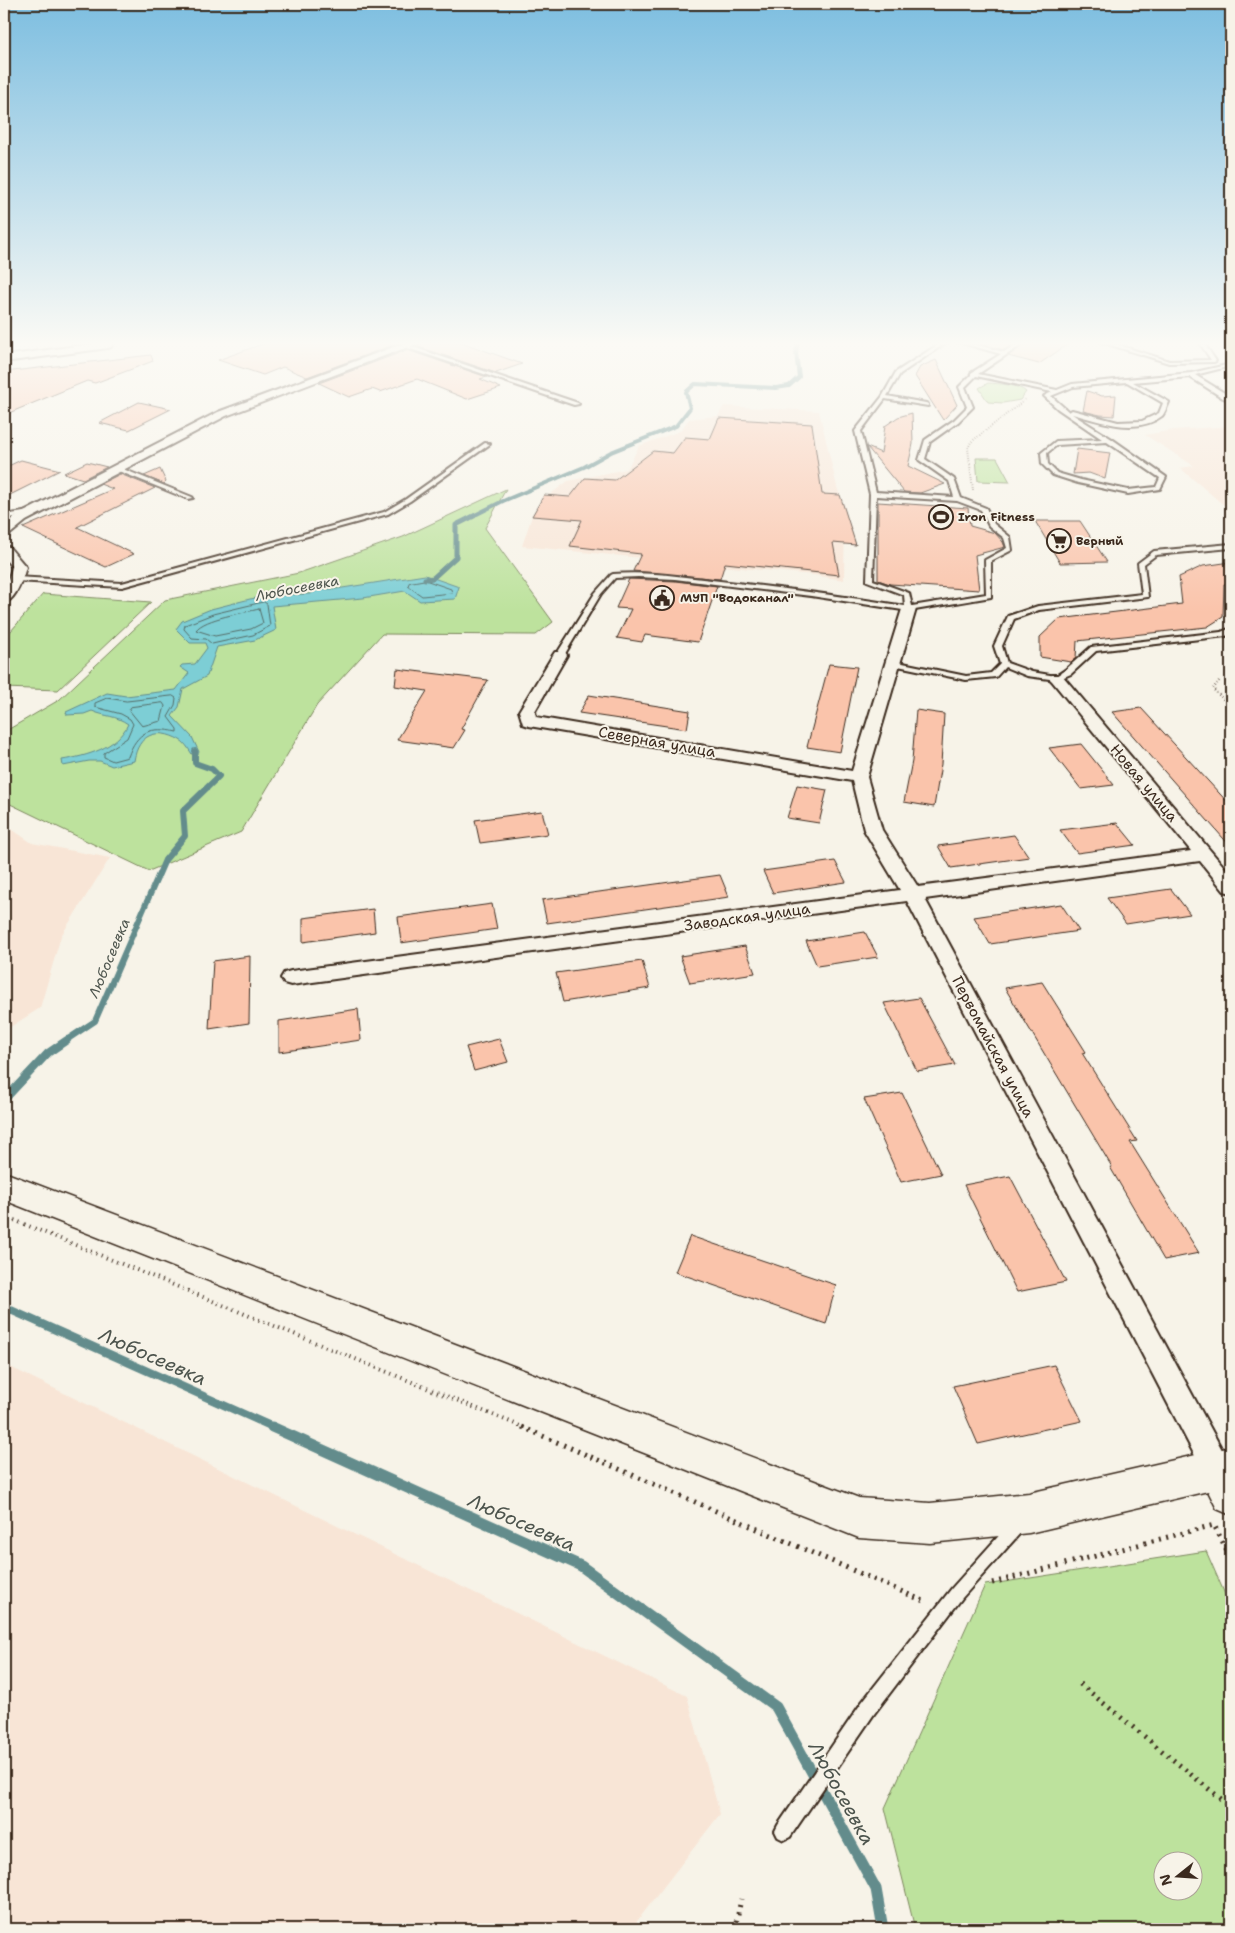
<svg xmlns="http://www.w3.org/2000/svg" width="1235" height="1933" font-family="'Shantell Sans',sans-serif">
  <rect width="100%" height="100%" fill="#f7f3e8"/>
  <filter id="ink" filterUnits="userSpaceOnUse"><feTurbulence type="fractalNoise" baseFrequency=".02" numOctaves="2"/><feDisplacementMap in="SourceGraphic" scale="10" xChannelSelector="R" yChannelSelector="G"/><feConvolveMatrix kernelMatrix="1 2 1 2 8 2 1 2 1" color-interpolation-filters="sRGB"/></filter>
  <g filter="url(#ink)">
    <g fill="#f8e5d6">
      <path d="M 724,406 L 819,411 L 837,487 L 845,510 L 844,580 L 814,575 L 522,546 L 532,516 L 548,496 L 568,481 L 627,469 L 639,446 L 680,431 L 689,419 L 718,416 Z"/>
      <path d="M 1231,426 L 1231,506 L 1226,507 L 1180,468 L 1194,466 L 1145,435 L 1173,430 Z"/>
      <path d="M 4,824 L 32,843 L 110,858 L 61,936 L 40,1008 L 4,1031 Z"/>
      <path d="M 4,1364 L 687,1696 L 720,1814 L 631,1929 L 4,1929 Z"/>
    </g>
    <g fill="#bde29d" stroke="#7c865e" fill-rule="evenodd">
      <path d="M 988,383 C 999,384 1018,384 1026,392 L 1020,400 L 1003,403 L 988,402 L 979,388 Z"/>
      <path d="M 976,458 L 997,458 L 1010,482 L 978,481 Z"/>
      <path d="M 506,489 L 485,528 L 553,622 L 536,635 L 382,634 L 317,705 L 241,832 L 149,871 L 4,801 L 4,732 L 59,700 L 165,600 L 299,573 L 403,537 Z"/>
      <path d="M 43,594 L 151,602 L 58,690 L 4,688 L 4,639 Z"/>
      <path d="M 1206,1551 L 1231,1608 L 1231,1929 L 915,1929 L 885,1808 L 985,1585 ZM 1192,1860 L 1192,1890 L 1162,1890 L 1162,1860 Z"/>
    </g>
    <path fill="#7dced5" stroke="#638c8c" d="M 425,575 L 459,587 L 455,599 L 420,601 L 405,591 L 363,598 L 272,606 L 276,630 L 255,640 L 217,647 L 207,676 L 183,689 L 179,707 L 172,716 L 192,737 L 199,752 L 195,759 C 191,753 186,743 180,740 C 157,727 138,734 134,761 L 112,766 L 100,761 L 89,761 L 63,766 L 62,760 C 87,756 117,748 128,724 C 115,715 106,717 92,711 L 84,714 L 67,715 L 66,712 L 107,693 L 126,696 L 176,690 L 189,673 L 180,667 L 182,665 L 195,664 L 207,648 L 205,643 L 190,643 L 176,629 L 182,621 L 211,609 L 250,599 L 275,595 L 310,594 L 320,589 L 336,589 Z"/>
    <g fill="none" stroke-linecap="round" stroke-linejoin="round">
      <g stroke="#556c67" stroke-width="1">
        <path d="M 425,580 L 451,589 L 452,593 L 422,596 L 408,586 L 409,583 Z"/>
        <path d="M 264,602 L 267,604 L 270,626 L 253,635 L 212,644 L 206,639 L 192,638 L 184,629 L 185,625 L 213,614 Z"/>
        <path d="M 259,609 L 263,623 L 251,629 L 215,636 L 196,630 C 205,618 244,613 259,609 Z"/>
        <path d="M 173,696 L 176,698 L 175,705 L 168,717 L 177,729 L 177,732 C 151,726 137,731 128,757 L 113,761 L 104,757 L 104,753 L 127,738 L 133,724 L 130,719 L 121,714 L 95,707 L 95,703 L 107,698 L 126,701 Z"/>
        <path d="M 163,703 L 165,706 L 161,721 L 142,726 L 129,710 L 131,707 Z"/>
      </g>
      <path stroke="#638c8c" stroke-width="4" d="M 471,517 L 503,501 L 584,467 L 611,452 L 676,426 L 690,408 L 686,392 L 695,384 L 776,388 L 789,386 L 799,377 L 796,353 L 798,342"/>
      <path stroke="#638c8c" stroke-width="5" d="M 425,579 L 433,578 L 456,557 L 456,525 L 474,516"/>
      <path stroke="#638c8c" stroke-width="6" d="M 65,1041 L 95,1021 L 165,860 L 185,836 L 183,811 L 219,776 L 212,769 L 195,763 L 195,751"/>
      <g stroke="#638c8c" stroke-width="8">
        <path d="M 4,1100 L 48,1053 L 67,1040"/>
        <path d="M 4,1307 L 275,1428"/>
      </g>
      <path stroke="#638c8c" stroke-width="11" d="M 272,1427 L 581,1566 L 776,1707 L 876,1889 L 883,1929"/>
    </g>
    <g fill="#fac4ab" stroke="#3b2a1e">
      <path d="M 268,342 L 401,342 L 307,377 L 283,367 L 263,375 L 218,360 Z"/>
      <path d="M 423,342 L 461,342 L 522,364 L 496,373 L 416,346 Z"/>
      <path d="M 980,342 L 1016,342 L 1004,350 L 980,344 Z"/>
      <path d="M 1028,342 L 1071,342 L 1039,364 L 1008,356 Z"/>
      <path d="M 407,350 L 487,377 L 480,379 L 501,388 L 467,399 L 417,379 L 380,392 L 372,389 L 349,397 L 319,383 Z"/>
      <path d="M 151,355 L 153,361 L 95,383 L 87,381 L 4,415 L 4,372 Z"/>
      <path d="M 936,360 L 957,405 L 943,420 L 915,376 L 920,367 Z"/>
      <path d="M 1087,391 L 1102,396 L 1116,395 L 1114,416 L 1100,415 L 1083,411 Z"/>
      <path d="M 139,402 L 171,409 L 129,430 L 99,423 Z"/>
      <path d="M 912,413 L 913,444 L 908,466 L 945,484 L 920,493 L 904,492 L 867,447 L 881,453 L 885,426 L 898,417 Z"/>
      <path d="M 719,418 L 812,424 L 822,494 L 840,495 L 856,545 L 833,543 L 839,575 L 725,563 L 720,579 L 633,571 L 641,554 L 570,546 L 582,520 L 532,516 L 544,495 L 570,497 L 585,478 L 615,480 L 653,451 L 673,453 L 685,437 L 710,439 Z"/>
      <path d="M 1077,449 L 1110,453 L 1105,479 L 1089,473 L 1073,474 Z"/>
      <path d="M 21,460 L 60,470 L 4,498 L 4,468 Z"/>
      <path d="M 87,462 L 107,467 L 83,479 L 64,473 Z"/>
      <path d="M 160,469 L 166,482 L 164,484 L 144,476 Z"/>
      <path d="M 120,474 L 155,488 L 77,527 L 134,554 L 106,567 L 23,528 L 113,489 L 100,484 Z"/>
      <path d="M 878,502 L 968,508 L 970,526 L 995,533 L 1003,542 L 1005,547 L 975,555 L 979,590 L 890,584 L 878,580 Z"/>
      <path d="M 1035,521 L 1080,521 L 1107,562 L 1060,563 Z"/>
      <path d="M 1231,562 L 1231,584 L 1224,584 L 1223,617 L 1207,627 L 1077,641 L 1076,658 L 1071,662 L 1040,657 L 1040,637 L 1059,619 L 1182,604 L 1179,577 L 1203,566 Z"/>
      <path d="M 629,579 L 675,581 L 717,586 L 698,642 L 645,635 L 642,642 L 617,638 L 631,609 L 616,608 Z"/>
      <path d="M 829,664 L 857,667 L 840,752 L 807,747 Z"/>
      <path d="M 397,669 L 488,680 L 461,729 L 465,730 L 454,748 L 397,740 L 427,691 L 395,686 Z"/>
      <path d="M 589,695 L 690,711 L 687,729 L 579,713 Z"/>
      <path d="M 1141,708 L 1231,806 L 1231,847 L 1112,712 Z"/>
      <path d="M 916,710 L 944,714 L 941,764 L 934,807 L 904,802 L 912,761 Z"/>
      <path d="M 1081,744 L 1114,785 L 1081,789 L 1049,748 Z"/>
      <path d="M 797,785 L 827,790 L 819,823 L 787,818 Z"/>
      <path d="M 542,811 L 548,834 L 480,843 L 475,820 Z"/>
      <path d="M 1117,823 L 1135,845 L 1077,853 L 1060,830 Z"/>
      <path d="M 1014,835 L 1029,857 L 951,868 L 938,846 Z"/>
      <path d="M 835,861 L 846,882 L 773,893 L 763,871 Z"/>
      <path d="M 720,875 L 729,897 L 547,923 L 542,900 Z"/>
      <path d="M 1171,889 L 1190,914 L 1126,924 L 1107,898 Z"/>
      <path d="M 492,904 L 497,929 L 401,943 L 398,917 Z"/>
      <path d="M 1061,904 L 1079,931 L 990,944 L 974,917 Z"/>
      <path d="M 373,909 L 375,932 L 303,942 L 303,918 Z"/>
      <path d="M 865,932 L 878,957 L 817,966 L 806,941 Z"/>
      <path d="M 745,946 L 755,973 L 690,983 L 680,956 Z"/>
      <path d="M 250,956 L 249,1023 L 209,1029 L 213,961 Z"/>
      <path d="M 642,961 L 650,988 L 563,1002 L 556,973 Z"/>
      <path d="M 1042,982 L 1086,1052 L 1082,1053 L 1137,1141 L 1130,1142 L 1199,1253 L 1164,1260 L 1110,1167 L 1112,1167 L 1005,988 Z"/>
      <path d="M 919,998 L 955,1065 L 917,1071 L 884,1003 Z"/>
      <path d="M 358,1009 L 361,1040 L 279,1052 L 279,1021 Z"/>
      <path d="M 499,1039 L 508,1062 L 474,1071 L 466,1047 Z"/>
      <path d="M 902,1093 L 941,1174 L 901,1182 L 864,1099 Z"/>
      <path d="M 1010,1176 L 1066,1282 L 1017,1292 L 964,1185 Z"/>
      <path d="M 690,1236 L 836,1285 L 826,1324 L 675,1272 Z"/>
      <path d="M 1054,1365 L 1082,1421 L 978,1444 L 953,1386 Z"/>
    </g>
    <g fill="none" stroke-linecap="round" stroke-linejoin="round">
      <defs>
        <g id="lane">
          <path d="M 582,342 L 589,342 L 589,343 L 587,344 Z"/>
          <path d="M 942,342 L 947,342 L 900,374 L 887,396 L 926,403 L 928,404 L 928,406 L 885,399 L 861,431 L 876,492 L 954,497 L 949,481 L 919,460 L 925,440 L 954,420 L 967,407 L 959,387 L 971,375 L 971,373 L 1001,354 L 958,342 L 966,342 L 1004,352 L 1020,342 L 1026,342 L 978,374 L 1057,390 L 1072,384 L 1191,373 L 1231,364 L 1231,366 L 1195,375 L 1231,397 L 1231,401 L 1223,398 L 1190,377 L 1133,382 L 1169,402 C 1167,406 1165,413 1162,416 C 1136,436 1100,421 1072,414 L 1112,439 L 1166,477 L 1160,489 L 1128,494 L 1078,483 L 1053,475 L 1042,464 L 1041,453 L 1056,441 L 1102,439 L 1058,409 L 1044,396 L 1052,392 L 976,376 L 965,387 L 973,407 L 958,422 L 930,442 L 925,459 L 954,479 L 961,498 L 986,508 L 994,524 L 1010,537 L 1012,550 L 991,561 L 991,597 L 909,611 L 811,596 L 675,579 L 638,577 L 615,578 L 601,594 L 563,657 L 557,657 L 556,655 L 595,593 L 611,575 L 613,574 C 649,571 684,577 720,581 C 782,588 844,596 905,606 L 904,595 L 867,581 L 870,494 L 855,431 L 882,397 L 896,372 ZM 1127,382 L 1163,403 L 1159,413 L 1142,421 L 1118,422 L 1072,410 L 1069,412 L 1051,396 L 1073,387 ZM 1107,442 L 1160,478 L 1156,487 L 1128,490 L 1081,480 L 1057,473 L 1048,464 L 1047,453 L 1057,445 ZM 876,496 L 957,501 L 981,510 L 989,526 L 1004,538 L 1007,548 L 985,560 L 986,594 L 912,606 L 909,593 L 873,580 Z"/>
          <path d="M 1101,342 L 1109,342 L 1169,361 L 1211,360 L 1199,342 L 1203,342 L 1216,361 L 1214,362 L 1169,363 Z"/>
          <path d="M 407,345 L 578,403 L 579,404 L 574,405 L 405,347 Z"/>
          <path d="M 485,443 L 490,444 L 410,501 L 388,514 L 122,587 L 16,581 L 13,579 L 16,577 L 122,583 L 384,512 L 406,499 Z"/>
          <path d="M 118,467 L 192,497 L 193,498 L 188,499 L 116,470 L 116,468 Z"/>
          <path d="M 30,511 L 32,512 L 32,514 L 4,519 L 4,515 Z"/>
          <path d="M 1231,544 L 1231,548 L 1156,555 L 1144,564 L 1148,597 L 1039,610 L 1014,619 L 1002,646 L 1007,663 L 1032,672 L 1056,676 L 1065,670 L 1091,647 L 1221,632 L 1231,628 L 1231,633 L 1226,636 L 1096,651 L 1071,674 L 1057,680 L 1027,676 L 1005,667 L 996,677 L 966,680 L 893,665 L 889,663 L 893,661 L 966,676 L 991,673 L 1000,664 L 994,646 L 1008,616 L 1038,606 L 1142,594 L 1138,563 L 1154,551 Z"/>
          <path d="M 1018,1518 L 1023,1520 L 1025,1525 L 1023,1530 L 962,1598 L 874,1714 L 790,1837 L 784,1840 L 778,1837 L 775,1831 L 778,1825 L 862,1702 L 952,1588 L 1013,1520 Z"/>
        </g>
        <g id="street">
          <path d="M 105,342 L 115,342 L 111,347 L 108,348 L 4,362 L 4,356 Z"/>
          <path d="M 407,342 L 421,342 L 226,416 L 26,521 L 9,535 L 4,536 L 4,526 L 18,515 L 218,412 Z"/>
          <path d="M 4,546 L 9,547 L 26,567 C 23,578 16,600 4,603 C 3,589 9,581 12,567 L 4,558 Z"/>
          <path d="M 909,605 L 916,609 L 867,777 L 882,830 L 918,887 L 1191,851 L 1052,681 L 1049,678 L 1052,675 L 1062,675 L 1231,875 L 1231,893 L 1224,891 L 1200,861 L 925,899 L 1227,1459 L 1231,1469 L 1227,1479 L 1217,1483 L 1207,1479 L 907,901 L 291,985 L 284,983 L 281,978 L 284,973 L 291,971 L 900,890 L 864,830 L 852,781 L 529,726 L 523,724 L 519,711 L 553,655 L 555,652 L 565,652 L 567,655 L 535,711 L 536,717 L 852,771 L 902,609 Z"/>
        </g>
        <path id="secondary" d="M 4,1172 L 859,1498 L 930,1503 L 1029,1493 L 1231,1447 L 1231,1515 L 1217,1509 L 1208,1491 L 1029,1533 L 930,1543 L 859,1538 L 4,1200 Z"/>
      </defs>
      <use href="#lane" stroke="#3b2a1e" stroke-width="4"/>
      <use href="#street" stroke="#3b2a1e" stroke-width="4"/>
      <use href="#secondary" stroke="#3b2a1e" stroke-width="3"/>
      <path stroke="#3b2a1e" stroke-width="2" stroke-dasharray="0.5 2" stroke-linecap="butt" d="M 973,490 L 968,448 L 971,442 L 1026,399"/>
      <path stroke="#3b2a1e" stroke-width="2.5" stroke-dasharray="0.5 2.5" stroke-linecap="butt" d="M 1219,681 L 1213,689 L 1231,707"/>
      <g stroke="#3b2a1e" stroke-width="4" stroke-dasharray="1 4.5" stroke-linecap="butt">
        <path d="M 4,1216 L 525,1428"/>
        <path d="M 1225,1410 L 1231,1409"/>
      </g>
      <g stroke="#3b2a1e" stroke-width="5" stroke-dasharray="2 5.5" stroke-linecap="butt">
        <path d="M 522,1427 L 926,1602"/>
        <path d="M 992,1583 L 1214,1525 L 1231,1558"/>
        <path d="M 1080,1684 L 1231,1807"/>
        <path d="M 735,1929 L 741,1899"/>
      </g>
      <use href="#lane" fill="#f7f3e8" fill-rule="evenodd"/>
      <use href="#street" fill="#f7f3e8" fill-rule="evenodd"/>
      <use href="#secondary" fill="#f7f3e8" fill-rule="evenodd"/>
    </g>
  </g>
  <linearGradient id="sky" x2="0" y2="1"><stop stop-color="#7dbee0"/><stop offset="0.56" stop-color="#fbfaf5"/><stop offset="1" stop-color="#fbfaf5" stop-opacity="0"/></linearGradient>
  <rect width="1235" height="613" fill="url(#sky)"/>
  <defs>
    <symbol id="stadium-ring" viewBox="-11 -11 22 22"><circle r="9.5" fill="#f7f3e8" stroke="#3b2a1e" stroke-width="1.5"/><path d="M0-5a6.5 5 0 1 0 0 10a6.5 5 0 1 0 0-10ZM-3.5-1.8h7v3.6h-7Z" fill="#3b2a1e"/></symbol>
    <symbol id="supermarket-ring" viewBox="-11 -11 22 22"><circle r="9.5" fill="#f7f3e8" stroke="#3b2a1e" stroke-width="1.5"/><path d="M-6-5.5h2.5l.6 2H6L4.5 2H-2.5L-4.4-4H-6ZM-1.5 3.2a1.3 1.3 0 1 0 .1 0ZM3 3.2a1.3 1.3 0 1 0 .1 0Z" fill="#3b2a1e"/></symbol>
    <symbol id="civic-ring" viewBox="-11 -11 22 22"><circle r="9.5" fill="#f7f3e8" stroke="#3b2a1e" stroke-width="1.5"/><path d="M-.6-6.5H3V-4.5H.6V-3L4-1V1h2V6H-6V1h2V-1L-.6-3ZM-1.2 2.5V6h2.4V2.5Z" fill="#3b2a1e"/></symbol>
  </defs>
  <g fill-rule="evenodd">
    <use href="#stadium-ring" x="927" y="503" width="28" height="28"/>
    <use href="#supermarket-ring" x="1045" y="527" width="28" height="28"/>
    <use href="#civic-ring" x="648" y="584" width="28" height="28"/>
  </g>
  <g text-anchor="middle" stroke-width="4" stroke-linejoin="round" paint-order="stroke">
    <g font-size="12" font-weight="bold" fill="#3b2a1e" stroke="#f7f3e8" text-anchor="start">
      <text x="958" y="521">Iron Fitness</text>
      <text x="1076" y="545">Верный</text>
      <text x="680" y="602">МУП "Водоканал"</text>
    </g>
    <g font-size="14" font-style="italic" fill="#4c534c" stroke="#f7f3e8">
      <text transform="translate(297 588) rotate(-11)" y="5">Любосеевка</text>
      <text transform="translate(109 958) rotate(-67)" y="5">Любосеевка</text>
    </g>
    <g font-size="15" fill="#3b2a1e" stroke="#f7f3e8">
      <text transform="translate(657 742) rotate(10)" y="5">Северная улица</text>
      <text transform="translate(1144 783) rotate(50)" y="5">Новая улица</text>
      <text transform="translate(747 917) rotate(-8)" y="5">Заводская улица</text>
      <text transform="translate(993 1047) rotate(62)" y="5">Первомайская улица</text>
    </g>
    <g font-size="19" font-style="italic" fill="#4c534c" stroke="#f7f3e8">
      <text transform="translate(153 1356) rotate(24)" y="7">Любосеевка</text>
      <text transform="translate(522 1522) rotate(24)" y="7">Любосеевка</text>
      <text transform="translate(842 1793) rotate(61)" y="7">Любосеевка</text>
    </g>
  </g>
  <rect width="1235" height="1933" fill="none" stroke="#f7f3e8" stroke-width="20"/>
  <rect x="10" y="10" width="1215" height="1913" fill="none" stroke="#3b2a1e" stroke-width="2" filter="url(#ink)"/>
  <g transform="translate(1178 1876) rotate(253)"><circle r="24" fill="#f7f3e8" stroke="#aca397"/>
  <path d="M0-4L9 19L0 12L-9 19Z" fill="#3b2a1e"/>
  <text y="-8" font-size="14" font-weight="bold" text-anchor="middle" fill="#3b2a1e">N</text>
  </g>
</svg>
